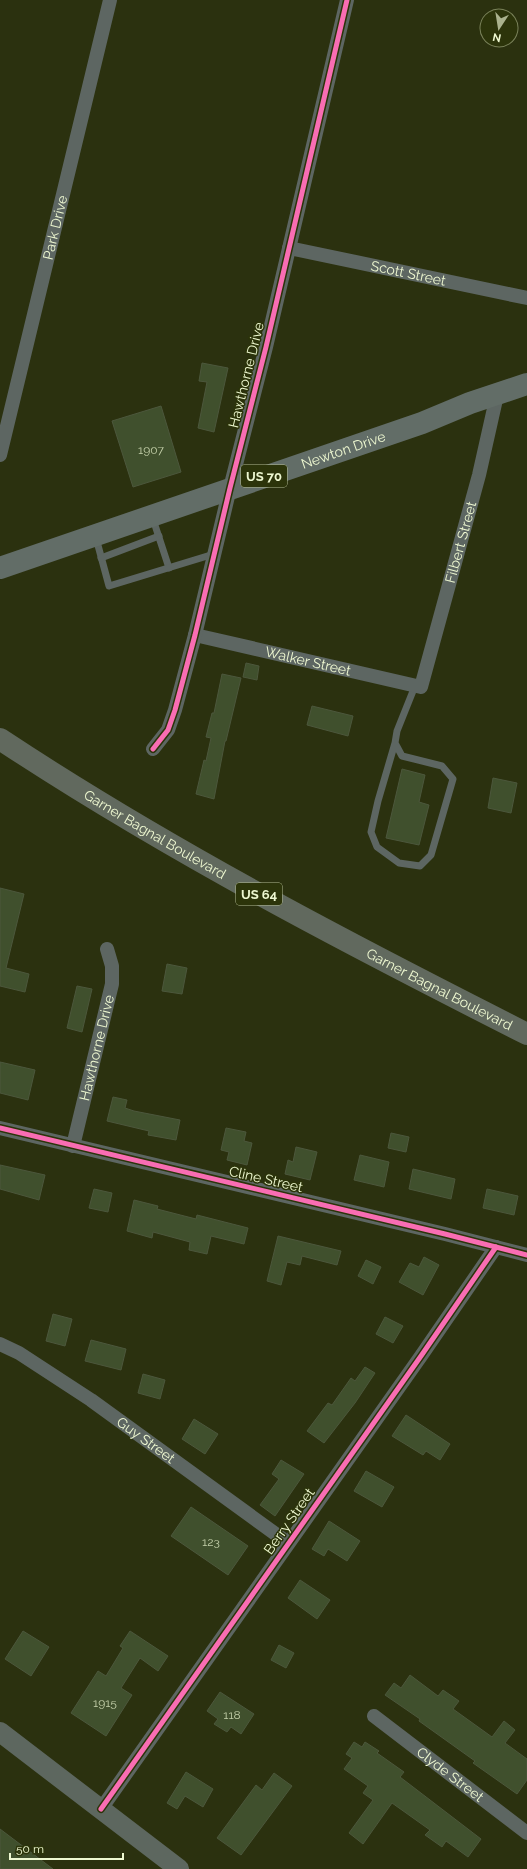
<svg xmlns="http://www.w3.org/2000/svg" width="527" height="1869" font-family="Raleway,sans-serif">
  <rect width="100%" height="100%" fill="#2b310f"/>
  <g fill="#40502d" stroke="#4c573c">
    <path d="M 202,363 L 228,368 L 214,432 L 198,428 L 207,382 L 199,381 Z"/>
    <path d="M 161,406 L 181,472 L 133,487 L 112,421 Z"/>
    <path d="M 246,663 L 259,666 L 257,680 L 243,677 Z"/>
    <path d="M 222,674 L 241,678 L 226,741 L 225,741 L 214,799 L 196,794 L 204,760 L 206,761 L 211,738 L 206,737 L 212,713 L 214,713 Z"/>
    <path d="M 312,706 L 353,716 L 348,736 L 307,725 Z"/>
    <path d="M 402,769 L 425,775 L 419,802 L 429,805 L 419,845 L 386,838 Z"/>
    <path d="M 493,778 L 517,783 L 511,813 L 488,808 Z"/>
    <path d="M 0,888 L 24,894 L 6,968 L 29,974 L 25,992 L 0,986 Z"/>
    <path d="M 167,964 L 187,968 L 182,994 L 162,991 Z"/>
    <path d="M 77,986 L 92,989 L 82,1032 L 67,1028 Z"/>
    <path d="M 0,1062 L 35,1070 L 28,1100 L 0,1093 Z"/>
    <path d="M 113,1097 L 127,1100 L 125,1108 L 134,1111 L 180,1120 L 176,1140 L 148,1135 L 149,1131 L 107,1121 Z"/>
    <path d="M 226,1128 L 246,1132 L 244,1141 L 252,1143 L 247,1165 L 227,1160 L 229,1152 L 221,1150 Z"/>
    <path d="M 391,1133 L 409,1137 L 406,1152 L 388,1148 Z"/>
    <path d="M 296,1147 L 317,1152 L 310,1180 L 285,1174 L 288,1160 L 293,1162 Z"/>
    <path d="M 360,1155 L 389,1162 L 384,1187 L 354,1180 Z"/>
    <path d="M 0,1165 L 45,1175 L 39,1200 L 0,1189 Z"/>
    <path d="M 413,1169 L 455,1179 L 451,1199 L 409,1189 Z"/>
    <path d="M 94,1189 L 112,1193 L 108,1212 L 89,1208 Z"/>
    <path d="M 487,1189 L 518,1196 L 514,1215 L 483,1208 Z"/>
    <path d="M 134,1200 L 158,1206 L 157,1209 L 196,1219 L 197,1215 L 248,1228 L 244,1244 L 211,1236 L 207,1254 L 189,1250 L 190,1242 L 153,1232 L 152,1238 L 127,1231 Z"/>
    <path d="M 278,1236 L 341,1251 L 337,1265 L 302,1256 L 300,1265 L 287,1262 L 281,1285 L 267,1281 Z"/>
    <path d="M 424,1257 L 439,1265 L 423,1295 L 399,1282 L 410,1263 L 419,1267 Z"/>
    <path d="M 366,1260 L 381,1267 L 373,1284 L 358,1276 Z"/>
    <path d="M 53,1314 L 72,1319 L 65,1346 L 46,1341 Z"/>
    <path d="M 385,1317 L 403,1326 L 393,1343 L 376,1334 Z"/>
    <path d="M 91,1340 L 126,1349 L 121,1370 L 85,1361 Z"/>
    <path d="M 365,1367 L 375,1373 L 355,1403 L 324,1443 L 307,1431 L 328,1403 L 332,1405 L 351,1378 L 355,1381 Z"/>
    <path d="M 143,1374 L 165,1380 L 160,1399 L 138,1393 Z"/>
    <path d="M 406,1415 L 450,1444 L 440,1460 L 426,1451 L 423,1455 L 392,1436 Z"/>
    <path d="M 194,1419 L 218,1434 L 205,1454 L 182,1439 Z"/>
    <path d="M 281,1460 L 304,1474 L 275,1516 L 260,1505 L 279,1479 L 272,1474 Z"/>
    <path d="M 366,1471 L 394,1487 L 382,1507 L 354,1491 Z"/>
    <path d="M 191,1507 L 248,1546 L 228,1575 L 171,1536 Z"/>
    <path d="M 329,1521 L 360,1541 L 347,1561 L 328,1549 L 324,1556 L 312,1549 Z"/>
    <path d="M 300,1580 L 330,1600 L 317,1619 L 288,1598 Z"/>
    <path d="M 23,1631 L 49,1647 L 31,1676 L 5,1659 Z"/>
    <path d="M 130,1631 L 168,1656 L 158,1671 L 140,1658 L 121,1688 L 132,1695 L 106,1736 L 71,1713 L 98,1671 L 106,1676 L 123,1648 L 120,1646 Z"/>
    <path d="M 279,1645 L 294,1653 L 286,1668 L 271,1660 Z"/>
    <path d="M 410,1675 L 438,1696 L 443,1690 L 459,1701 L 453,1709 L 492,1737 L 504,1721 L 515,1730 L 505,1743 L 527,1759 L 527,1780 L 517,1794 L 473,1763 L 475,1761 L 419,1721 L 420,1719 L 385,1695 L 394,1683 L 401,1688 Z"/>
    <path d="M 220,1692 L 254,1714 L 241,1734 L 231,1727 L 227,1732 L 214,1724 L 218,1719 L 207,1711 Z"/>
    <path d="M 354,1742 L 362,1747 L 365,1742 L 379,1751 L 377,1753 L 404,1772 L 400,1777 L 481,1839 L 468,1857 L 446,1841 L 442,1847 L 425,1835 L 430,1830 L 392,1803 L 363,1844 L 349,1833 L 373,1800 L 363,1793 L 368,1786 L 344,1769 L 352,1758 L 346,1754 Z"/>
    <path d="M 186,1772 L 213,1789 L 203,1807 L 185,1796 L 177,1809 L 167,1803 Z"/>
    <path d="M 274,1773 L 292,1786 L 241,1855 L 217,1838 L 256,1785 L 262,1790 Z"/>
    <path d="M 0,1829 L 53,1869 L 0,1869 Z"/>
  </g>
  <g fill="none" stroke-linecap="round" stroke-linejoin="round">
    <g stroke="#5d6662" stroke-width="7">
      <path d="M 153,519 L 169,568"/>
      <path d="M 96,538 L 109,586 L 214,554"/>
      <path d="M 101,558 L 159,536"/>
      <path d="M 395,743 L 378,801 L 371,832 L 377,847 L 399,863 L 420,866 L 431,855 L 453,779 L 442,766 L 402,756 L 395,743 L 397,731 L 415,686"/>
    </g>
    <g stroke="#5d6662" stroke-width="14">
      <path id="s1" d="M 289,248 L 527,298"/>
      <path id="s2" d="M 0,455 L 110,0"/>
      <path id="s3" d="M 195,635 L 421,687 L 479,475 L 497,395"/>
      <path d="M 153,749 L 168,730 L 175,710 L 195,635 L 230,488 L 266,347 L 347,0"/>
      <path d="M 0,1128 L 445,1234 L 527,1255"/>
      <path id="s4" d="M 73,1146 L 112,984 L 112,966 L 107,949"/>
      <path id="s5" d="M 0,1344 L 19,1353 L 91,1400 L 288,1543"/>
      <path id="s6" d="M 374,1716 L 527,1833"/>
      <path d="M 101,1809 L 421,1356 L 496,1247"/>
    </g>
    <path stroke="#5d675f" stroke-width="20" d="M 0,1732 L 179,1869"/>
    <path stroke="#626d67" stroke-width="22" id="s7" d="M 0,568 L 422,423 L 470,403 L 527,384"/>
    <path stroke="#61695e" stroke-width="22" id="s8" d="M 0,739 C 168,850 347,943 527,1034"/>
    <defs>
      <g id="cycleway">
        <path d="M 153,749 L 168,730 L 175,710 L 195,635 L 230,488 L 266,347 L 347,0"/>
        <path d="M 0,1128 L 445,1234 L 527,1255"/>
        <path d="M 101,1809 L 421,1356 L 496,1247"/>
      </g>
    </defs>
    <use href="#cycleway" stroke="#2c340a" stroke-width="8"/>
    <use href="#cycleway" stroke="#f96db3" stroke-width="5"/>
  </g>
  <g text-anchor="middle" stroke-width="3" stroke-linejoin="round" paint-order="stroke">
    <g font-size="12" fill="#c2cea8">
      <text x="151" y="454">1907</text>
      <text x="211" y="1546">123</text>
      <text x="105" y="1707">1915</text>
      <text x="232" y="1719">118</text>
    </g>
    <g fill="#2c340a" stroke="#b4bd95" stroke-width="1">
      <rect x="241" y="465" width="46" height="22" rx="3"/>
      <rect x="236" y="883" width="46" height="22" rx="3"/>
    </g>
    <g font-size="13" font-weight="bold" fill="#eef8d1">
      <text x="264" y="481">US 70</text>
      <text x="259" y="899">US 64</text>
    </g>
    <g font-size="14" fill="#eef8d1" stroke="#2c340a">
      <text dy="5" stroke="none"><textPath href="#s2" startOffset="234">Park Drive</textPath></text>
      <text dy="5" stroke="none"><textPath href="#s1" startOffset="122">Scott Street</textPath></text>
      <text transform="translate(246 375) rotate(-76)" y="5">Hawthorne Drive</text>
      <text dy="5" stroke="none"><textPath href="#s7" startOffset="363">Newton Drive</textPath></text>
      <text dy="5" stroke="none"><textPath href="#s3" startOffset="382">Filbert Street</textPath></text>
      <text dy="5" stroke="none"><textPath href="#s3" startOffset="116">Walker Street</textPath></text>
      <text dy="5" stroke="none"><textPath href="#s8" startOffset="182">Garner Bagnal Boulevard</textPath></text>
      <text dy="5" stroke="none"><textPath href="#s8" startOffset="506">Garner Bagnal Boulevard</textPath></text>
      <text dy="5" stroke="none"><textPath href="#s4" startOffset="101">Hawthorne Drive</textPath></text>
      <text transform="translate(266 1179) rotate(13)" y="5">Cline Street</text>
      <text dy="5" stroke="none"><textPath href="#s5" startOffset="175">Guy Street</textPath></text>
      <text transform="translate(289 1521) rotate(-55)" y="5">Berry Street</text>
      <text dy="5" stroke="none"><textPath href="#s6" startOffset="96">Clyde Street</textPath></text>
    </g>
  </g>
  <g transform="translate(499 28) rotate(192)"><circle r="19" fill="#2c340a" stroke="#7a825a"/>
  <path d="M0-3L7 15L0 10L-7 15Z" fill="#aab28d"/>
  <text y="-6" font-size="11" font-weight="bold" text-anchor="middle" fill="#eef8d1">N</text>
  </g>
  <path d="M10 1853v6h113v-6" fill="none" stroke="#eef8d1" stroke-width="2"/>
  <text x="16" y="1853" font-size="12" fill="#eef8d1" stroke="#2c340a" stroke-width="3" paint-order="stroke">50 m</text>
</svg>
